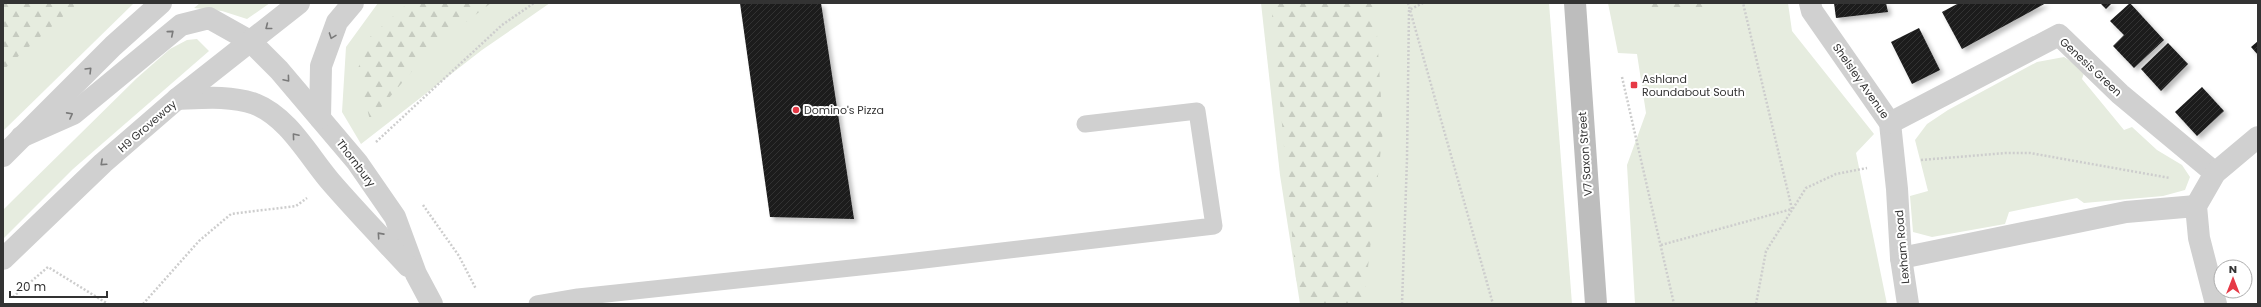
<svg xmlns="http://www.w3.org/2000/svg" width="2261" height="307" font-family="Poppins,sans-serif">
  <defs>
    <pattern id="forest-firs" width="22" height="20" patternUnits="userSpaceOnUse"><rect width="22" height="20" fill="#e6ecdf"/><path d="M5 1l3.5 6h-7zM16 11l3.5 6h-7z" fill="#c6cbc0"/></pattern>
    <pattern id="building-hatch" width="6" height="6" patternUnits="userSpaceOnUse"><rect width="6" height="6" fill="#1a1a1a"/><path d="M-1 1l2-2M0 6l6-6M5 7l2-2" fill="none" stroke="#333"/></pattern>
    <filter id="shadow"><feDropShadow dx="3.5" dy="3.5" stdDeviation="2" flood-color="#0004"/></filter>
  </defs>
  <rect width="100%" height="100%" fill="#fff"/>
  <g fill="#e6ecdf">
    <path d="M 3,3 L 134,3 L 3,131 Z"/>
    <path d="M 200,3 L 270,3 L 247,19 L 222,11 L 194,8 Z"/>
    <path d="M 378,3 L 550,3 L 482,50 L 361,144 L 342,112 L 346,47 Z"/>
    <path d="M 1261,3 L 1549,3 L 1572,304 L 1300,304 L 1280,175 Z"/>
    <path d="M 1608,3 L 1788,3 L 1792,31 L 1874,134 L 1856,153 L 1887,304 L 1635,304 L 1627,165 L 1646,113 L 1637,54 L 1618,53 Z"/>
    <path d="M 197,39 L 209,51 L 73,169 L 3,239 L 3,210 L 12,201 L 137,78 L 170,49 L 187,40 Z"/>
    <path d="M 2064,57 L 2085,70 L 2082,79 L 2124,130 L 2132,127 L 2157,150 L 2182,165 L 2190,177 L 2185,190 L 2163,196 L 2084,203 L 2077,198 L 2009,212 L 2005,224 L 1932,237 L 1913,232 L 1910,196 L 1928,191 L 1915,140 L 1927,124 L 1948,110 L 2037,62 Z"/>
  </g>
  <g fill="url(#forest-firs)">
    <path d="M 3,3 L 78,3 L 3,70 Z"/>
    <path d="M 408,3 L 491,3 L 432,48 L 370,120 L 357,71 L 370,37 Z"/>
    <path d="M 1271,3 L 1375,3 L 1383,130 L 1364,304 L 1305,304 L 1296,279 Z"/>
    <path d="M 1637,3 L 1709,3 L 1707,9 L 1656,10 Z"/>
  </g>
  <g fill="url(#building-hatch)" filter="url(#shadow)">
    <path d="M 740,3 L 821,3 L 854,219 L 770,217 Z"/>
    <path d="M 1834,3 L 1886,3 L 1888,12 L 1836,18 Z"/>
    <path d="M 1959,3 L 2046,3 L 1962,49 L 1942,12 Z"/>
    <path d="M 2100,3 L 2112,3 L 2106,9 Z"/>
    <path d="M 2130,3 L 2164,40 L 2134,68 L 2113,46 L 2124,35 L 2110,21 Z"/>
    <path d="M 1919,28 L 1940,70 L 1912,84 L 1891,42 Z"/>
    <path d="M 2258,41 L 2258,55 L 2251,47 Z"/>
    <path d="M 2168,43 L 2188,64 L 2161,91 L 2141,69 Z"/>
    <path d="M 2202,87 L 2224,111 L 2197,136 L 2175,112 Z"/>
  </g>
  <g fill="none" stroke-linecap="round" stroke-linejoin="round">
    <g stroke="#cdcdcd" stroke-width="2.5" stroke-dasharray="2 2" stroke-linecap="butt">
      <path d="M 1408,3 L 1493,304"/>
      <path d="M 1622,77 L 1674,304"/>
      <path d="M 376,142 L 502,25 L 534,3"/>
      <path d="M 1921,160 L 2006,153 L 2030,153 L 2170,178"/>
      <path d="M 423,205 L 459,256 L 476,289"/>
      <path d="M 1661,245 L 1792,209 L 1743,3"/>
      <path d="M 13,297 L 48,267 L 108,304"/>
      <path d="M 143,304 L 199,241 L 231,214 L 296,206 L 307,198"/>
      <path d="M 1402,304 L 1407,159 L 1409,10 L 1423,3"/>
      <path d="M 1756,304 L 1766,251 L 1806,188 L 1836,174 L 1867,168"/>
    </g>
    <path stroke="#d0d0d0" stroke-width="17" d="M 537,304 L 578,297 L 907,262 L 1214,226 L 1197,111 L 1085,124"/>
    <g stroke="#d0d0d0" stroke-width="22">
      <path d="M 1810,3 L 1812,11 L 1890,123 L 1897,189 L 1901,258 L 1908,304"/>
      <path d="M 250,41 L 279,70 L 357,162 L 395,217 L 416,274 L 432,304"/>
      <path d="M 177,99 C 202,98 230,95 255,104 C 288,117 308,155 330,181 C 355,210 382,238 408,266"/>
      <path d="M 1890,123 L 2059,35 L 2120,94 L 2215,173"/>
      <path d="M 1901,258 L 2126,212 L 2196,206"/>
      <path d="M 2216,304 L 2199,238 L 2196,206 L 2215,173 L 2258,137"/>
    </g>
    <g stroke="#d0d0d0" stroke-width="22">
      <path d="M 320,118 L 321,66 L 337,22 L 353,3"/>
      <path d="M 21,137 L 73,114 L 181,25 L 209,18 L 250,41"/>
      <path d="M 3,156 L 113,46 L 161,3"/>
      <path d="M 3,259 L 103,163 L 177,99 L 299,3"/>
    </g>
    <path stroke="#bdbdbd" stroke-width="22" d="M 1575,3 L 1596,304"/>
  </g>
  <defs><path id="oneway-chevron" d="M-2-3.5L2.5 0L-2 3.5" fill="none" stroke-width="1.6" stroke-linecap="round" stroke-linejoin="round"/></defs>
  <g stroke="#7a7a7a">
    <use href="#oneway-chevron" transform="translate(268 27) rotate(142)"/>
    <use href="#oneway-chevron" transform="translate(171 33) rotate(-40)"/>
    <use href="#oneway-chevron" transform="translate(332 36) rotate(110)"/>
    <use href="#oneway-chevron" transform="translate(89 70) rotate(-45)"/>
    <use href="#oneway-chevron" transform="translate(287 79) rotate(50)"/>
    <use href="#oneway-chevron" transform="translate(70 115) rotate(-28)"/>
    <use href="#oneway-chevron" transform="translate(295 136) rotate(-130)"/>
    <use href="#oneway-chevron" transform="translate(103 163) rotate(138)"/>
    <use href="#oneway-chevron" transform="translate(380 235) rotate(-132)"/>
  </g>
  <g fill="#e63946" stroke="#fff" stroke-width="1.5">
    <rect x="1630" y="81" width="8" height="8" rx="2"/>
    <circle cx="796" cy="110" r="4"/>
  </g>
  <g text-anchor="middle" stroke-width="4" stroke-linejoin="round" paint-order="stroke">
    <g font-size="11" fill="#333" stroke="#fff">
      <text transform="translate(2091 67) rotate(43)" y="4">Genesis Green</text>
      <text transform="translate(1861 81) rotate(55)" y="4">Shelsley Avenue</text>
      <text transform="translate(147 126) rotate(-41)" y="4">H9 Groveway</text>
      <text transform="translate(1585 154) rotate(-94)" y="4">V7 Saxon Street</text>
      <text transform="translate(356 163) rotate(53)" y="4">Thornbury</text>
      <text transform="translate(1902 247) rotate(-95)" y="4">Lexham Road</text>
    </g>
    <g font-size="11" fill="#333" stroke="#fff" text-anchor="start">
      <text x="1642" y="83">Ashland<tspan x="1642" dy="13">Roundabout South</tspan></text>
      <text x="804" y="114">Domino's Pizza</text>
    </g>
  </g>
  <rect width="2261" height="307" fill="none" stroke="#333333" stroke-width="8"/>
  <g transform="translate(2233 279)"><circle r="19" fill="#ffffff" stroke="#adadad"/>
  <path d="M0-3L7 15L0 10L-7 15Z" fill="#e63946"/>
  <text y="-6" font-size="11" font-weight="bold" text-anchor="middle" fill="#333333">N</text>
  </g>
  <path d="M10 291v6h97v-6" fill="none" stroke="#333333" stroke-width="2"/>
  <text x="16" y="291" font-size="12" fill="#333333" stroke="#ffffff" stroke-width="3" paint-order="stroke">20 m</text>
</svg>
